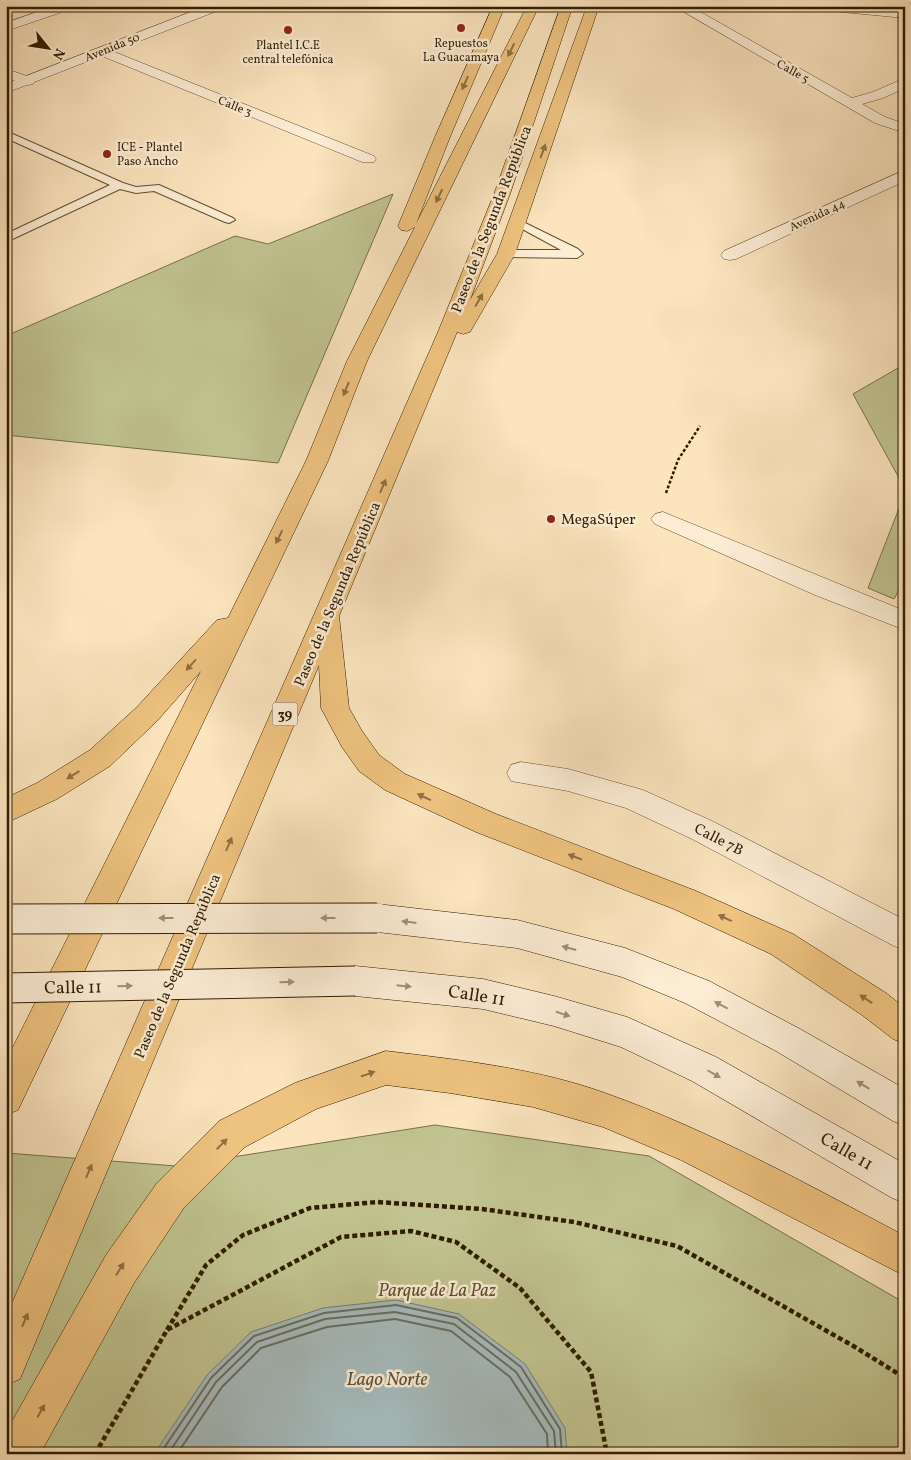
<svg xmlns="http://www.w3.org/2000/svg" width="911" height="1460" font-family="Vollkorn,serif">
  <rect width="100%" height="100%" fill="#fbe4be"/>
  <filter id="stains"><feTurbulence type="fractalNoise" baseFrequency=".004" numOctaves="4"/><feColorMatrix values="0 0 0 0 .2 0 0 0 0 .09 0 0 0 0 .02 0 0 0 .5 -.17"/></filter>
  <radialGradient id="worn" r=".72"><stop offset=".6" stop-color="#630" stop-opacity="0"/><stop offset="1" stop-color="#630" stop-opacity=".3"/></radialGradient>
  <g fill="#c1c490" stroke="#787048">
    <path d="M 393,194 L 278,463 L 6,435 L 6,336 L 235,236 L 268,244 Z"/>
    <path d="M 905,364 L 905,489 L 853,394 Z"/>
    <path d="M 905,493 L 905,579 L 894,599 L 868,588 Z"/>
    <path d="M 435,1125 L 649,1156 L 905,1303 L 905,1454 L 6,1454 L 6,1153 L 176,1166 Z"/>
  </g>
  <path fill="#a5bbbd" stroke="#767c71" d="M 396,1300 L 459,1314 L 525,1364 L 565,1428 L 567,1454 L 154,1454 L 207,1375 L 251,1332 L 323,1308 Z"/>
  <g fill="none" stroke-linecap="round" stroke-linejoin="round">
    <g stroke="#6a6c5e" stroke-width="2">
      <path d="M 160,1454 L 211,1378 L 254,1336 L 324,1313 L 396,1305 L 457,1318 L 521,1367 L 560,1429 L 562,1454"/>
      <path d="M 168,1454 L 216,1382 L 257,1342 L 325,1319 L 395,1312 L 454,1324 L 516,1372 L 554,1431 L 556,1454"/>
      <path d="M 177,1454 L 222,1387 L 261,1348 L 327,1327 L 395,1319 L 451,1331 L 510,1377 L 547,1434 L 548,1454"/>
    </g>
    <defs>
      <g id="service">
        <path d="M 6,131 L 123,183 L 136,187 L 159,185 L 233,218 L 235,220 L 229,223 L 225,222 L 154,191 L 136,193 L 120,189 L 6,242 L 6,234 L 110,185 L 6,138 Z"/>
        <path d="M 517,219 L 578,249 L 583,254 L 577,258 L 502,257 L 500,254 L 502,251 L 506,250 L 561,250 L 513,224 L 511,222 Z"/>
      </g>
      <g id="minor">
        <path d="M 54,6 L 73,6 L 71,9 L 6,31 L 6,23 Z"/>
        <path d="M 674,6 L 690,6 L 852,98 L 873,92 L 905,78 L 905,88 L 883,98 L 862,104 L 885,117 L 905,124 L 905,133 L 875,123 Z"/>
        <path d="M 815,6 L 864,6 L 905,10 L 905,18 L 821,10 Z"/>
        <path d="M 102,47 L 374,156 L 376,159 L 374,162 L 362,162 L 97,54 L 95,51 Z"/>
        <path d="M 6,69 L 33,78 L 35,81 L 33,84 L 28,85 L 6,78 Z"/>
        <path d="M 905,170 L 905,181 L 736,259 L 730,260 L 724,259 L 721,255 L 724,251 Z"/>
        <path d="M 663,512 L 905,611 L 905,630 L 815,595 L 655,524 L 651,519 L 655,514 Z"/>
        <path d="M 521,762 L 568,769 L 643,790 L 712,821 L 905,920 L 905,950 L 894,946 L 692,839 L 626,808 L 568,791 L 511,781 L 507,773 L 511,765 Z"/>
      </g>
      <path id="tertiary" d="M 206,6 L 224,6 L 222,9 L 6,93 L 6,84 Z"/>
      <g id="secondary">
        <path d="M 377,904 L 517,920 L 625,948 L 709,981 L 800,1029 L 905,1089 L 905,1126 L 893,1121 L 776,1051 L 685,1003 L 622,977 L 517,948 L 377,932 L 366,928 L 361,918 L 366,908 Z"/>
        <path d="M 355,966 L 483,979 L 554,996 L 627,1017 L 716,1057 L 905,1164 L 905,1203 L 892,1198 L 692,1081 L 621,1047 L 554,1026 L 483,1009 L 355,996 L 343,992 L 339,981 L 343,970 Z"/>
      </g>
      <g id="trunk">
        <path d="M 493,6 L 505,6 L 450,137 L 416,224 L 527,6 L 539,6 L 367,361 L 328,461 L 18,1110 L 6,1115 L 6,1061 L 201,671 L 157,721 L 110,766 L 57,799 L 6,823 L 6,798 L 37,783 L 90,750 L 137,707 L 217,620 L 228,618 L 306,461 L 347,361 L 415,227 L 407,231 L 401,230 L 398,226 L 435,137 Z"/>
        <path d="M 561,6 L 571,6 L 572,8 L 510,194 L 470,300 L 497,254 L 587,6 L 599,6 L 515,254 L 470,332 L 463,334 L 457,332 L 339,616 L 349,708 L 362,731 L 379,755 L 405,774 L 496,814 L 696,891 L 793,934 L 886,993 L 905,1008 L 905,1044 L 893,1039 L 862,1015 L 771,954 L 674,909 L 476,832 L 385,790 L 359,771 L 342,747 L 321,708 L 319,665 L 20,1379 L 6,1385 L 6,1317 L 438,332 L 494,194 Z"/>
        <path d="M 386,1051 C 459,1060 535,1068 605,1093 C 709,1130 807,1184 905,1236 L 905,1276 L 681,1160 L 603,1127 L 533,1107 L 450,1093 L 386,1085 L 316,1109 L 245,1147 L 183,1209 L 134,1283 L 40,1454 L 6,1454 L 6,1432 L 106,1255 L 157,1183 L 219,1121 L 295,1083 Z"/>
      </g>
    </defs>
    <use href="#service" stroke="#634f30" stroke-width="2"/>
    <use href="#minor" stroke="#634f30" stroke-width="1"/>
    <use href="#tertiary" stroke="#634f30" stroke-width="1"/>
    <use href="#secondary" stroke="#301d00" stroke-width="1"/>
    <use href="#trunk" stroke="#301d00" stroke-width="1"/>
    <path stroke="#301d00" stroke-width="2.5" stroke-dasharray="3 2" stroke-linecap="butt" d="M 666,493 L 678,460 L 700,426"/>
    <g stroke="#301d00" stroke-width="4.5" stroke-dasharray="5 3" stroke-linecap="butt">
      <path d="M 167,1330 L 206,1265 L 243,1235 L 310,1208 L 377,1202 L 482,1209 L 574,1222 L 677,1246 L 855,1347 L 905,1378"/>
      <path d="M 95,1454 L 167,1330 L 341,1237 L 411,1231 L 456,1242 L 520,1288 L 591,1372 L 607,1454"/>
    </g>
    <use href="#service" fill="#fcedd5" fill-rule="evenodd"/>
    <use href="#minor" fill="#fcedd5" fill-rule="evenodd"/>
    <use href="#tertiary" fill="#fcedd5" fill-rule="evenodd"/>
    <use href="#secondary" fill="#fcedd5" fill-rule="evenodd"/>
    <use href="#trunk" fill="#eec27f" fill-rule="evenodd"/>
    <defs>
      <g id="secondary-bridge">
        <path d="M 6,919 L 377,918"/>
        <path d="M 6,988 L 355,981"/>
      </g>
    </defs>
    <use href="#secondary-bridge" stroke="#301d00" stroke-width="31" stroke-linecap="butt"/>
    <use href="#secondary-bridge" stroke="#fcedd5" stroke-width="29"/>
  </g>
  <defs><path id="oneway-solid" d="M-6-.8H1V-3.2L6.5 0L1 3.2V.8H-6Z" transform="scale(1.25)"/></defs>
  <g fill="#8f7040">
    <use href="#oneway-solid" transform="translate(511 50) rotate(116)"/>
    <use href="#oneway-solid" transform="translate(465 83) rotate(114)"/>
    <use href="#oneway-solid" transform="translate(543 151) rotate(-70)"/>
    <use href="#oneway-solid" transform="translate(439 196) rotate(116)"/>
    <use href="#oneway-solid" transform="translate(479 300) rotate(-60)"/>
    <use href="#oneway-solid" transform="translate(346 389) rotate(112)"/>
    <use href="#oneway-solid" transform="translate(383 486) rotate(-67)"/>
    <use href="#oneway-solid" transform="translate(279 537) rotate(116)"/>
    <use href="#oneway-solid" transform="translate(191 665) rotate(132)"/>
    <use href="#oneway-solid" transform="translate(73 775) rotate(149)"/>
    <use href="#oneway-solid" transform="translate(424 797) rotate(-155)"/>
    <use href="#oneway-solid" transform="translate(229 844) rotate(-67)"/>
    <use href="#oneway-solid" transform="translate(575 857) rotate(-159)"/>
    <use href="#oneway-solid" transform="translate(725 918) rotate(-155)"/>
    <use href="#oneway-solid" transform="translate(866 999) rotate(-147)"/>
    <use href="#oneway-solid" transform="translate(368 1074) rotate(-19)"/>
    <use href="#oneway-solid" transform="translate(222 1144) rotate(-45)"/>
    <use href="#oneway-solid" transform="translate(89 1171) rotate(-67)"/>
    <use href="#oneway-solid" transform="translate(120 1269) rotate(-58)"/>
    <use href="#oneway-solid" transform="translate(25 1320) rotate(-67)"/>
    <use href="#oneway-solid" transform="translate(41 1411) rotate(-61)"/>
  </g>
  <g fill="#a08f75">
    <use href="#oneway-solid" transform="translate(166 918) rotate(180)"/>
    <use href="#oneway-solid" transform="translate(328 918) rotate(180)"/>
    <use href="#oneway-solid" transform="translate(409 922) rotate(-173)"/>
    <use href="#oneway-solid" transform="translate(569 948) rotate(-165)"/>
    <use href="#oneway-solid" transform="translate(287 982) rotate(-1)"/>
    <use href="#oneway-solid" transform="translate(125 986) rotate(-1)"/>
    <use href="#oneway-solid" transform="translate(404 986) rotate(6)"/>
    <use href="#oneway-solid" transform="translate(721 1005) rotate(-152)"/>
    <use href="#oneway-solid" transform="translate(563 1014) rotate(17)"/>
    <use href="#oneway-solid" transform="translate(714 1074) rotate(30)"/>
    <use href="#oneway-solid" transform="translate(863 1085) rotate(-149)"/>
  </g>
  <g fill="#8f2418" stroke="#fcedd5" stroke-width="2">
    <circle cx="461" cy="28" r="5"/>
    <circle cx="288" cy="30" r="5"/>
    <circle cx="107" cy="154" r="5"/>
    <circle cx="551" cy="519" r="5"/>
  </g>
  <g text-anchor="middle" stroke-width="5" stroke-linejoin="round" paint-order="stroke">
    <g font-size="12" fill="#301d00" stroke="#fcedd5">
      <text x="461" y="47">Repuestos<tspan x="461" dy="14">La Guacamaya</tspan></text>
      <text x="288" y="49">Plantel I.C.E<tspan x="288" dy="14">central telefónica</tspan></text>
      <text x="117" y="151" text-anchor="start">ICE - Plantel<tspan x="117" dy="14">Paso Ancho</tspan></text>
    </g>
    <g font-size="12" fill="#301d00" stroke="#fcedd5">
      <text transform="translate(112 47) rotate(-22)" y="4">Avenida 50</text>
      <text transform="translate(793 71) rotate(29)" y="4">Calle 5</text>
      <text transform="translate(235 106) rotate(22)" y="4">Calle 3</text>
      <text transform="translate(817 215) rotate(-25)" y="4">Avenida 44</text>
    </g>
    <rect fill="#fcedd5" stroke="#6d5b40" stroke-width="1" x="272.5" y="702.5" width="25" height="23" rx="4"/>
    <g font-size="14" font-weight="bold" fill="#301d00">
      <text x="285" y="719">39</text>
    </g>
    <g font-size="15" fill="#301d00" stroke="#fcedd5">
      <text transform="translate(491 219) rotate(-69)" y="5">Paseo de la Segunda República</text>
      <text transform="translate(337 594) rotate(-67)" y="5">Paseo de la Segunda República</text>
      <text transform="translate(719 839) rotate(27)" y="5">Calle 7B</text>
      <text transform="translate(177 966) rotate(-67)" y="5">Paseo de la Segunda República</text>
    </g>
    <g font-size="15" fill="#301d00" stroke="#fcedd5" text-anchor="start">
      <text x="561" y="524">MegaSúper</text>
    </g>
    <g font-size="18" fill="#301d00" stroke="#fcedd5">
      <text transform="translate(73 987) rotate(-1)" y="6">Calle 11</text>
      <text transform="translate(477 995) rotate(9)" y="6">Calle 11</text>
      <text transform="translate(847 1151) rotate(30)" y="6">Calle 11</text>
    </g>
    <g font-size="18" font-style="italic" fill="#5c4f2b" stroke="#fcedd5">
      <text x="437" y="1296">Parque de La Paz</text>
    </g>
    <g font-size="19" font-style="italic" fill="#595442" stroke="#fcedd5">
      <text x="387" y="1385">Lago Norte</text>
    </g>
  </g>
  <rect width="911" height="1460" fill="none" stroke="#fbe4be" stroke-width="25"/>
  <rect x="8" y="8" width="896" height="1445" fill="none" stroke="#301d00" stroke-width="2.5"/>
  <rect x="12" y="12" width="886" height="1435" fill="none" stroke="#301d00"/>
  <g transform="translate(48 48) rotate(120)" stroke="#fcedd5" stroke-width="4" paint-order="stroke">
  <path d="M0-4L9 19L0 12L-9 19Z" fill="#301d00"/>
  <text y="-8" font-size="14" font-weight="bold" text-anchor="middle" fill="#301d00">N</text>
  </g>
  <rect width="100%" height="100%" filter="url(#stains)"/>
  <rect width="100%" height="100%" fill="url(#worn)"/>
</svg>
